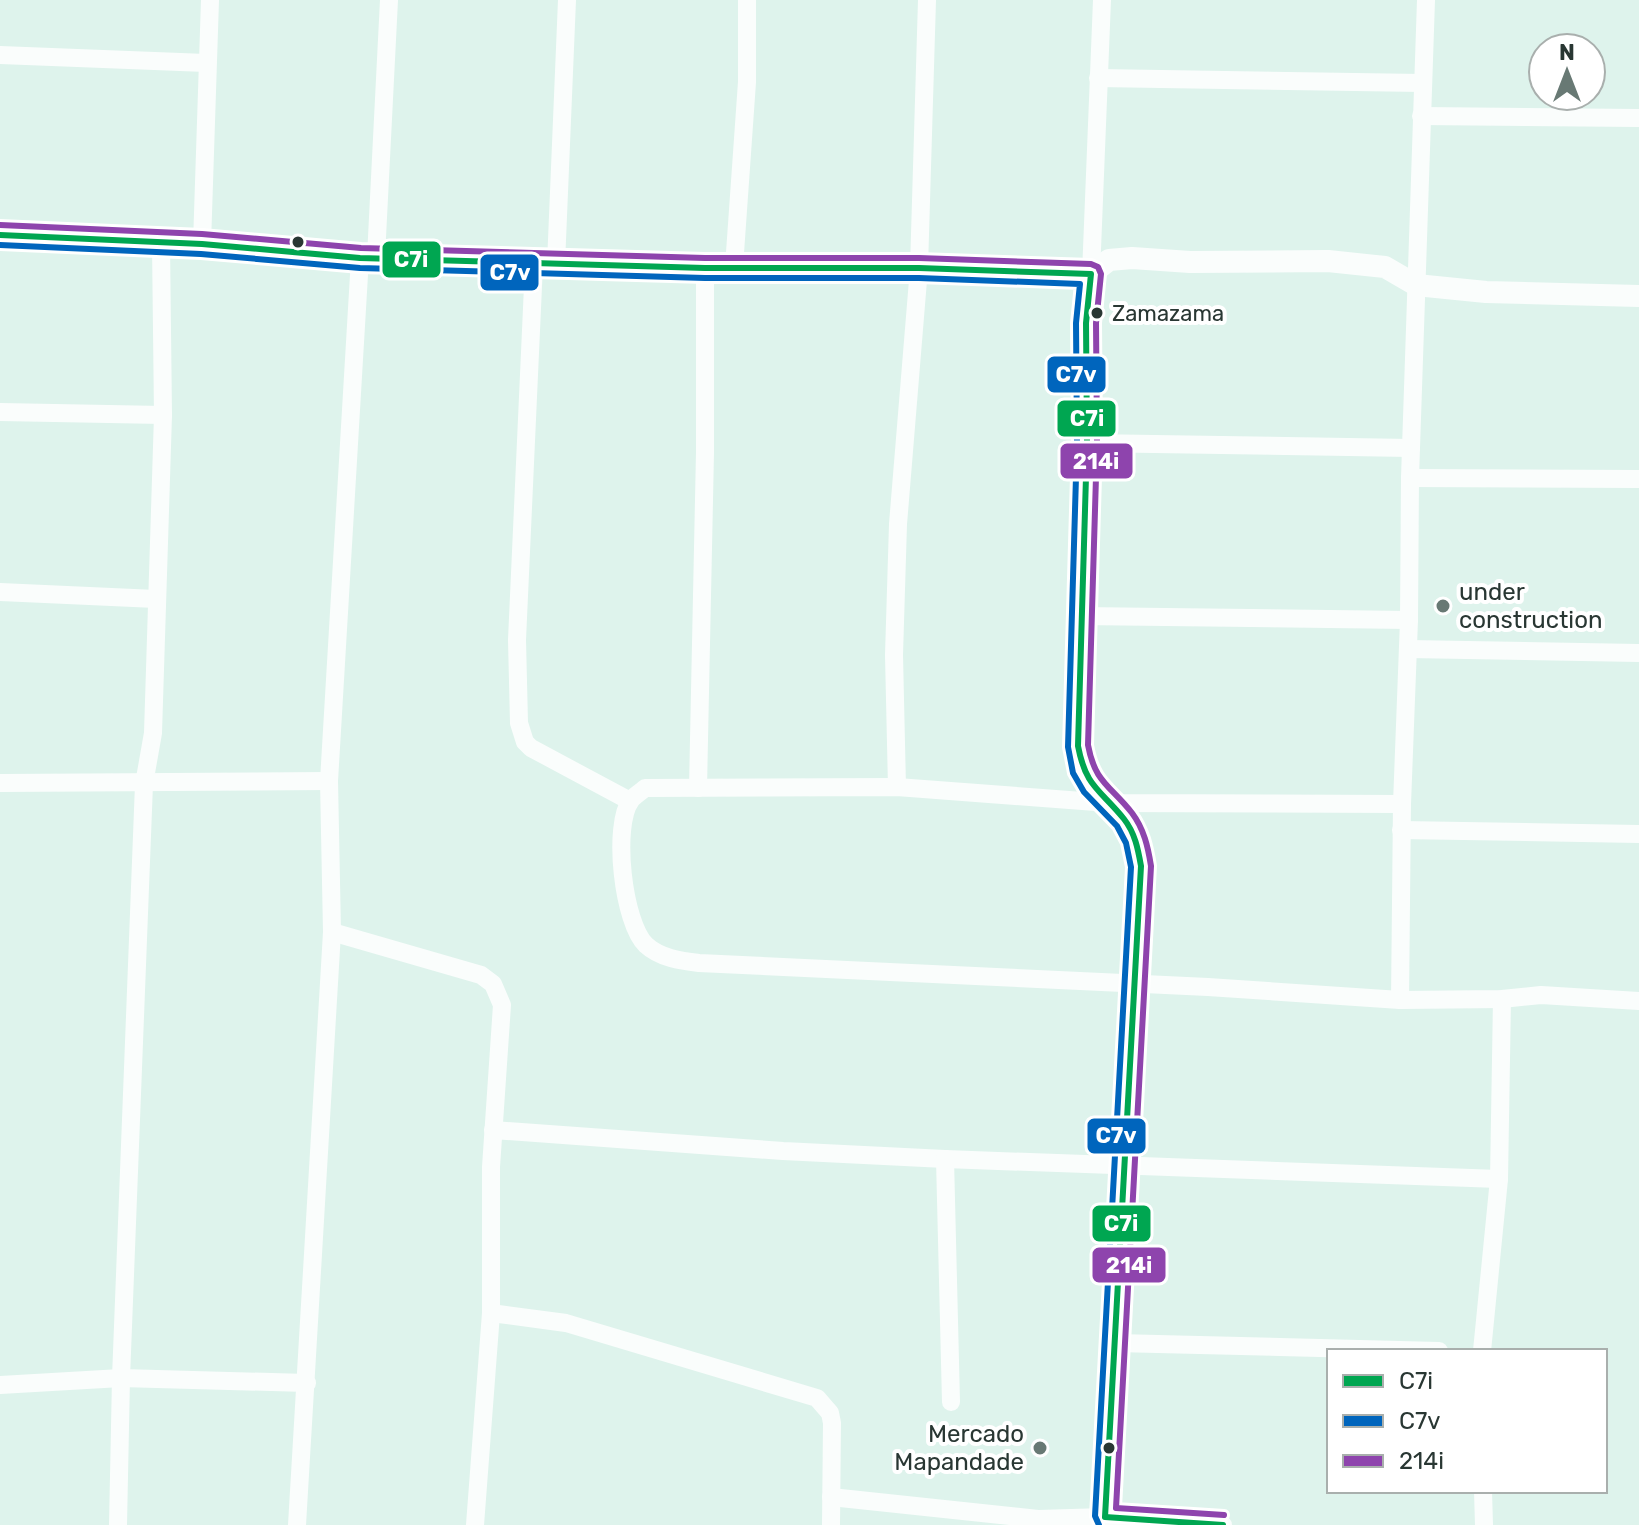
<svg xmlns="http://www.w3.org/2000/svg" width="1639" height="1525" font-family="Rubik,sans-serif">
  <rect width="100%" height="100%" fill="#def3ec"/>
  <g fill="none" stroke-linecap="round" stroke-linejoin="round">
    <g stroke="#fafdfc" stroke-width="18">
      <path d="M 1102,0 L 1091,274 L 1086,323 L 1087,443 L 1078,746 C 1085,787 1101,789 1124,819 C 1135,833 1138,849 1141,866 L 1105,1525"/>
      <path d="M 0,55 L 206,63"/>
      <path d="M 1098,78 L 1422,83"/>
      <path d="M 1421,116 L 1639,118"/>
      <path d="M 202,244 L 210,0"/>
      <path d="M 376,257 L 389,0"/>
      <path d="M 534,264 L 517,640 L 519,723 L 525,742 L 531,748 L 630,801"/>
      <path d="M 556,264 L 567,0"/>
      <path d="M 734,267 L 747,82 L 747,0"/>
      <path d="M 0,412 L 163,415"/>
      <path d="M 1087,443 L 1411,448"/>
      <path d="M 1410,478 L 1639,479"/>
      <path d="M 0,592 L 156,599"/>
      <path d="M 1080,616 L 1409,620"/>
      <path d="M 1408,649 L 1639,653"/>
      <path d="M 0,783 L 329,781"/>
      <path d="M 897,787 L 894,655 L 898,524 L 919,268 L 927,0"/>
      <path d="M 698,788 L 705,452 L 705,268"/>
      <path d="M 1402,804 L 1109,803 L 897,787 L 645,788 C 641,792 634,796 631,800 C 612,825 623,923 646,945 C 660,958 681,961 699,963 L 1208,987 L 1400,1000 L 1502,999 L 1541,995 L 1639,1001"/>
      <path d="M 1401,830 L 1639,834"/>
      <path d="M 332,932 L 481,975 L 493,984 L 502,1005 L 491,1167 L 491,1313 L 475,1525"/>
      <path d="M 1400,1000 L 1402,804 L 1409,620 L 1410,478 L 1426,0"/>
      <path d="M 493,1130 L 783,1151 L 945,1159 L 1499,1179"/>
      <path d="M 945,1159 L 951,1402"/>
      <path d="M 491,1313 L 566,1323 L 817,1398 L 830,1413 L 832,1423 L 831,1525"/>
      <path d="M 1116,1343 L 1439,1351"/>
      <path d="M 1482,1351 L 1499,1179 L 1502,999"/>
      <path d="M 0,1385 L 121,1378 L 307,1383"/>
      <path d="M 1483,1491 L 1484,1525"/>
      <path d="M 831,1497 L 1038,1519 L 1105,1517 L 1223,1525"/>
      <path d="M 118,1525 L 121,1378 L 144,784 L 153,733 L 163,415 L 161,244"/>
      <path d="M 297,1525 L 332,932 L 329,781 L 360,258"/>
    </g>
    <path stroke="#fafdfc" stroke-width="22" d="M 0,235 L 202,244 L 360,258 L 705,268 L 919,268 L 1091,274 L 1109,260 L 1132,258 L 1190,262 L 1328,261 L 1385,267 L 1416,285 L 1486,292 L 1639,296"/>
    <defs>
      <path id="bus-1" d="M 0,235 L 202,244 L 360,258 L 705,268 L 919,268 L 1091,274 L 1086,323 L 1087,443 L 1078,746 C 1086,788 1100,789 1124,819 C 1135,833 1138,849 1141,866 L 1105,1517 L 1223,1525"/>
      <path id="bus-2" d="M 0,245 L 201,254 L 360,268 L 705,278 L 919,278 L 1080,284 L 1076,323 L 1077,443 L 1068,747 L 1073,773 L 1084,792 L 1117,826 L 1126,843 L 1131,867 L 1095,1516 L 1099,1525"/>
      <path id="bus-3" d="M 0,225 L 202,234 L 361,248 L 705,258 L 919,258 L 1091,264 L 1098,267 L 1101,274 L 1096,323 L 1097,443 L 1088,745 C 1095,783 1110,785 1132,813 C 1144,829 1148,847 1151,866 L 1116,1508 L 1224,1515"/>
    </defs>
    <use href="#bus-1" stroke="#fff" stroke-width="12"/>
    <use href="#bus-2" stroke="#fff" stroke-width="12"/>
    <use href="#bus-3" stroke="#fff" stroke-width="12"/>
    <use href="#bus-1" stroke="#00a651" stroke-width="6"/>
    <use href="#bus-2" stroke="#0065bd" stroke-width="6"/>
    <use href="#bus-3" stroke="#8e44ad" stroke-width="6"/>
  </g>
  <g fill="#293733" stroke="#fff" stroke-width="3">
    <circle cx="298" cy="242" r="7"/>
    <circle cx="1097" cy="313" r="7"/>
    <circle cx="1109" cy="1448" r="7"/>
  </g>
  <g fill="#687974" stroke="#fff" stroke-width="3">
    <circle cx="1443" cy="606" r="8"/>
    <circle cx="1040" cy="1448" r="8"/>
  </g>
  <g text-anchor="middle" stroke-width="8" stroke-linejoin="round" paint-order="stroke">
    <g font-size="22" fill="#293733" stroke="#fff" text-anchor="start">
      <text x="1112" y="321">Zamazama</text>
    </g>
    <g font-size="24" fill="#293733" stroke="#fff" text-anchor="start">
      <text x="1459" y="600">under<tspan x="1459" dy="28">construction</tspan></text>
      <text x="1024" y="1442" text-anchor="end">Mercado<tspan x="1024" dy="28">Mapandade</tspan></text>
    </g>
  </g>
  <g stroke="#fff" stroke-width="3">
    <rect x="381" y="240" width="61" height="39" rx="8" fill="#00a651"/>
    <rect x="479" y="253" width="61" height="39" rx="8" fill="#0065bd"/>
    <rect x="1046" y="355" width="61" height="39" rx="8" fill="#0065bd"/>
    <rect x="1056" y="399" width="61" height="39" rx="8" fill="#00a651"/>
    <rect x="1059" y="442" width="75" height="38" rx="8" fill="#8e44ad"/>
    <rect x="1086" y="1117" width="61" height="38" rx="8" fill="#0065bd"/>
    <rect x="1091" y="1204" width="61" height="39" rx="8" fill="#00a651"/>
    <rect x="1091" y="1246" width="76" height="38" rx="8" fill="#8e44ad"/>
  </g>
  <g font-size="22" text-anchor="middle" font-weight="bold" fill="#fff">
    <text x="411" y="267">C7i</text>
    <text x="510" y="280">C7v</text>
    <text x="1076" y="382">C7v</text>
    <text x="1087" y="426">C7i</text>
    <text x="1096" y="469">214i</text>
    <text x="1116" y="1143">C7v</text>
    <text x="1121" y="1231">C7i</text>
    <text x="1129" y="1273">214i</text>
  </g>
  <rect x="1327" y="1349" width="280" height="144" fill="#ffffff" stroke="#a9afad" stroke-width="2"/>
  <rect x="1343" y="1375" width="40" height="12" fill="#00a651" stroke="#a9afad" stroke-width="2"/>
  <text x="1399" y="1389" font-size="24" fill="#293733">C7i</text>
  <rect x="1343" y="1415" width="40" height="12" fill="#0065bd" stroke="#a9afad" stroke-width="2"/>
  <text x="1399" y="1429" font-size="24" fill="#293733">C7v</text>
  <rect x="1343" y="1455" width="40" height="12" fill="#8e44ad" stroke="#a9afad" stroke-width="2"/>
  <text x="1399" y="1469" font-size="24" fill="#293733">214i</text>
  <g transform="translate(1567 72)"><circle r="38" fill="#ffffff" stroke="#a9afad" stroke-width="2"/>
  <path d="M0-6L14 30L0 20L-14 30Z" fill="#687974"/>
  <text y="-12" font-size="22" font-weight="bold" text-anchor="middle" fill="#293733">N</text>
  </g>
</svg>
